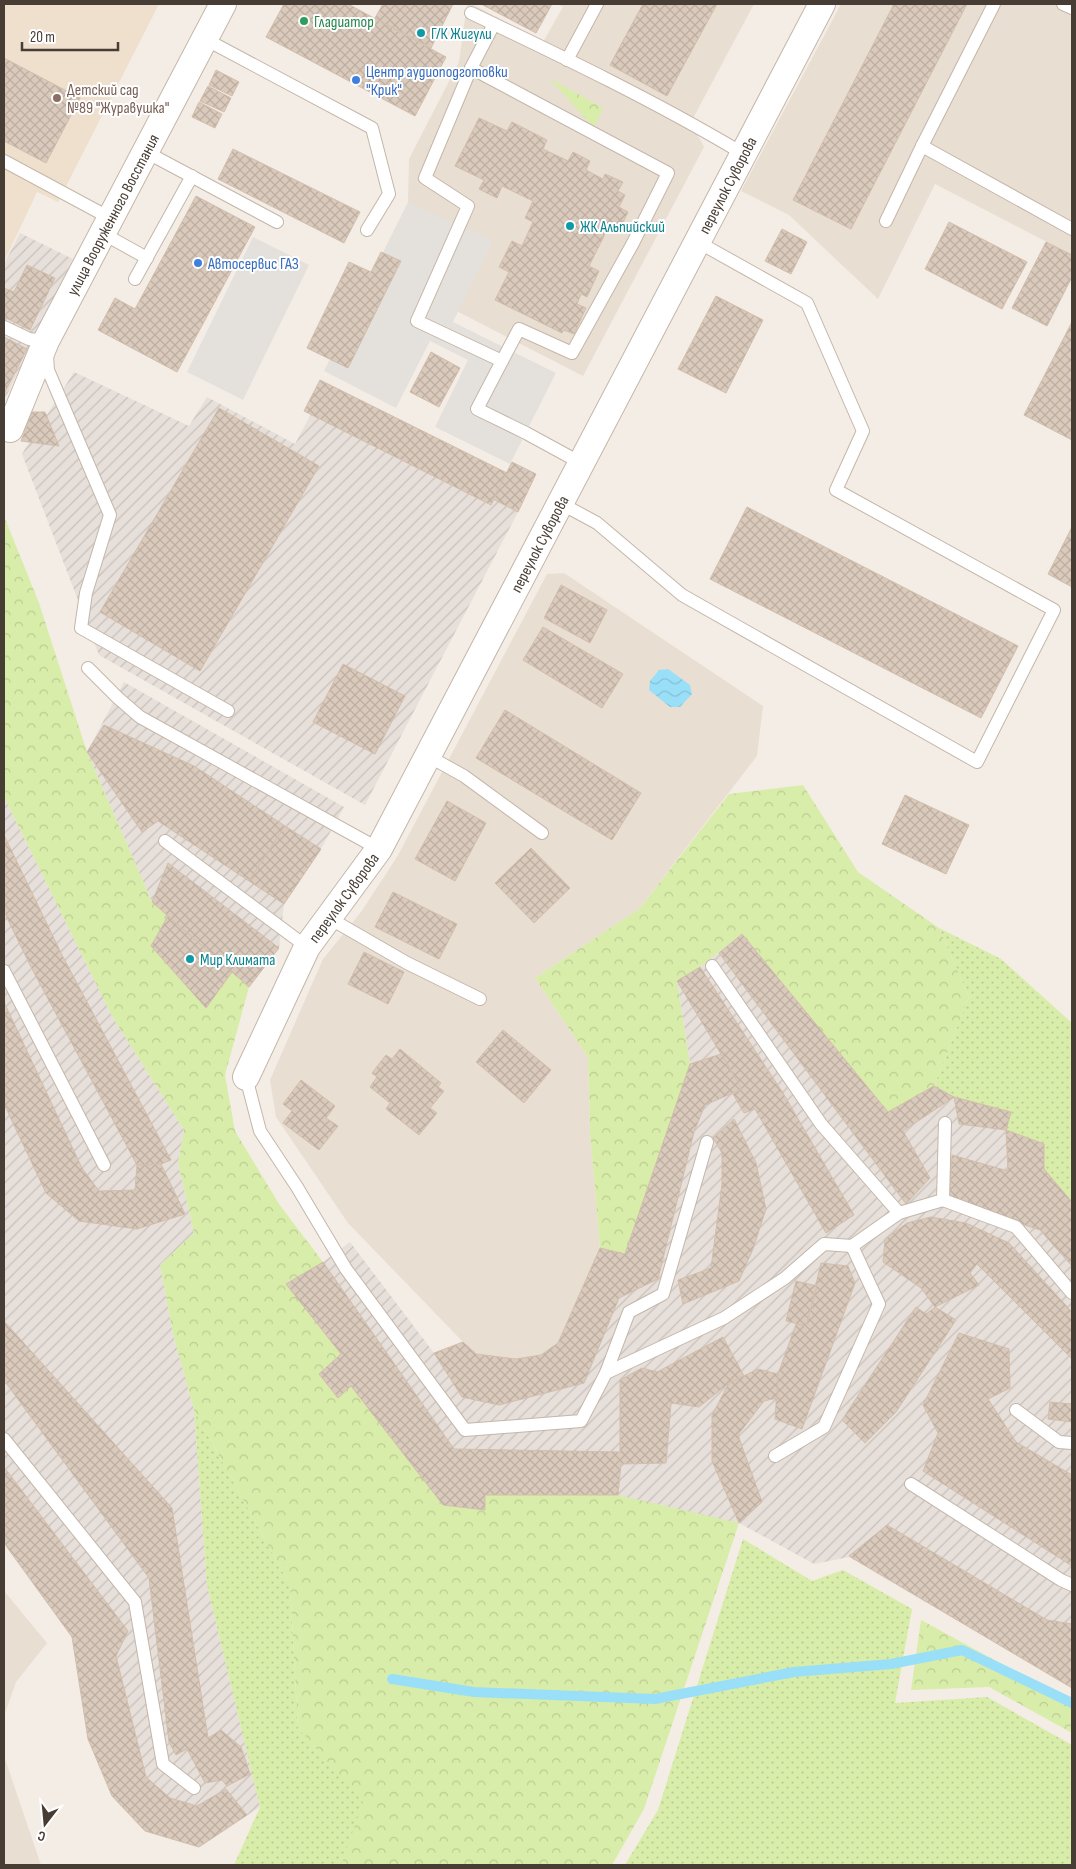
<svg xmlns="http://www.w3.org/2000/svg" width="1076" height="1869" font-family="'Sofia Sans Condensed',sans-serif">
  <defs>
    <pattern id="industrial-furrows" width="10" height="10" patternUnits="userSpaceOnUse" patternTransform="scale(1.25)"><rect width="10" height="10" fill="#e6dfda"/><path d="M-1 1l2-2M0 10L10 0M9 11l2-2" fill="none" stroke="#c7c0bc"/></pattern>
    <pattern id="grass-dots" width="8" height="8" patternUnits="userSpaceOnUse" patternTransform="scale(1.25)"><rect width="8" height="8" fill="#d8eda9"/><path d="M2 2h.1M6 6h.1" fill="none" stroke="#bbcc92" stroke-width="1.8" stroke-linecap="round"/></pattern>
    <pattern id="forest-crowns" width="20" height="18" patternUnits="userSpaceOnUse" patternTransform="scale(1.25)"><rect width="20" height="18" fill="#d8eda9"/><path d="M2 6a3 3 0 1 1 6 0M12 15a3 3 0 1 1 6 0" fill="none" stroke="#bbcc92"/></pattern>
    <pattern id="water-waves" width="16" height="10" patternUnits="userSpaceOnUse" patternTransform="scale(1.25)"><rect width="16" height="10" fill="#9adff8"/><path d="M0 5q4-4 8 0t8 0" fill="none" stroke="#86c0d5"/></pattern>
    <pattern id="building-cross-hatch" width="8" height="8" patternUnits="userSpaceOnUse" patternTransform="scale(1.25)"><rect width="8" height="8" fill="#dacabc"/><path d="M0 0l8 8M0 8l8-8" fill="none" stroke="#bcaea2"/></pattern>
  </defs>
  <rect width="100%" height="100%" fill="#f4ede5"/>
  <g fill="#e9ded2">
    <path d="M 467,4 L 472,4 L 543,42 L 563,7 L 557,4 L 754,4 L 691,122 L 704,147 L 583,376 L 443,304 L 408,202 L 409,159 L 459,62 Z"/>
    <path d="M 841,4 L 1072,4 L 1072,255 L 935,184 L 878,299 L 789,215 L 741,191 Z"/>
    <path d="M 564,573 L 763,706 L 757,756 L 639,909 L 535,978 L 588,1057 L 590,1132 L 600,1248 L 558,1343 L 541,1355 L 516,1359 L 476,1354 L 463,1342 L 348,1223 L 276,1117 L 270,1080 L 323,959 L 361,912 L 397,857 L 547,574 Z"/>
    <path d="M 4,1591 L 47,1643 L 16,1682 L 4,1716 Z"/>
    <path d="M 4,1756 L 41,1865 L 4,1865 Z"/>
  </g>
  <g fill="url(#industrial-furrows)">
    <path d="M 20,233 L 73,259 L 4,401 L 4,264 Z"/>
    <path d="M 74,372 L 189,426 L 207,397 L 295,444 L 311,414 L 490,505 L 493,499 L 518,512 L 365,805 L 99,655 L 22,454 Z"/>
    <path d="M 124,682 L 344,807 L 321,849 L 284,904 L 279,948 L 249,987 L 152,902 L 87,752 Z"/>
    <path d="M 4,797 L 112,1016 L 184,1130 L 178,1163 L 194,1233 L 160,1265 L 173,1334 L 194,1410 L 207,1585 L 260,1807 L 199,1847 L 145,1831 L 112,1796 L 88,1739 L 72,1637 L 4,1543 Z"/>
    <path d="M 742,934 L 888,1111 L 934,1086 L 1011,1112 L 1072,1159 L 1072,1688 L 849,1557 L 814,1564 L 739,1523 L 485,1510 L 443,1505 L 351,1386 L 338,1398 L 319,1374 L 286,1284 L 323,1262 L 350,1242 L 434,1353 L 463,1342 L 477,1354 L 516,1359 L 541,1355 L 558,1343 L 600,1248 L 690,1064 L 677,981 L 700,967 Z"/>
  </g>
  <path fill="#efe0cd" d="M 4,4 L 159,4 L 58,202 L 37,192 L 4,262 Z"/>
  <g fill="url(#grass-dots)">
    <path d="M 939,928 L 1001,959 L 1072,1023 L 1072,1202 L 1044,1169 L 1044,1144 L 1006,1130 L 1011,1112 L 954,1097 L 934,1086 L 969,997 Z"/>
    <path d="M 194,1410 L 290,1585 L 298,1728 L 364,1802 L 341,1865 L 234,1865 L 260,1807 L 207,1585 Z"/>
    <path d="M 743,1539 L 812,1581 L 843,1570 L 912,1609 L 895,1703 L 987,1697 L 1072,1745 L 1072,1865 L 625,1865 L 658,1810 Z"/>
  </g>
  <g fill="url(#forest-crowns)">
    <path d="M 549,78 L 603,108 L 594,128 Z"/>
    <path d="M 4,516 L 39,603 L 87,752 L 152,902 L 249,987 L 225,1075 L 235,1131 L 279,1204 L 323,1262 L 286,1284 L 341,1354 L 319,1374 L 338,1398 L 351,1386 L 443,1505 L 485,1510 L 485,1495 L 618,1495 L 739,1523 L 644,1809 L 612,1865 L 341,1865 L 363,1802 L 298,1728 L 290,1585 L 194,1410 L 173,1334 L 160,1265 L 194,1233 L 178,1163 L 184,1130 L 112,1016 L 4,797 Z"/>
    <path d="M 803,785 L 858,872 L 939,928 L 969,997 L 934,1086 L 888,1112 L 742,934 L 700,967 L 677,981 L 690,1064 L 625,1254 L 600,1248 L 590,1132 L 588,1057 L 535,978 L 639,909 L 729,794 Z"/>
    <path d="M 921,1620 L 1072,1702 L 1072,1733 L 989,1687 L 911,1690 Z"/>
  </g>
  <g fill="#e4e1dd">
    <path d="M 408,202 L 493,241 L 453,322 L 556,373 L 510,464 L 435,427 L 468,360 L 430,341 L 396,408 L 324,371 Z"/>
    <path d="M 253,237 L 309,265 L 243,400 L 187,372 Z"/>
  </g>
  <path fill="url(#water-waves)" d="M 668,669 L 690,685 L 692,694 L 680,707 L 670,707 L 649,690 L 650,681 L 659,670 Z"/>
  <g fill="none" stroke-linecap="round" stroke-linejoin="round">
    <path stroke="#9adff8" stroke-width="10" d="M 392,1679 L 474,1692 L 655,1699 L 794,1672 L 891,1664 L 962,1650 L 1072,1703"/>
  </g>
  <g fill="url(#building-cross-hatch)" stroke="#d3beab">
    <path d="M 284,4 L 348,4 L 446,57 L 415,116 L 266,37 Z"/>
    <path d="M 383,4 L 453,4 L 431,48 L 375,18 Z"/>
    <path d="M 481,4 L 552,4 L 536,33 Z"/>
    <path d="M 643,4 L 717,4 L 667,96 L 610,65 Z"/>
    <path d="M 894,4 L 967,4 L 851,229 L 793,200 Z"/>
    <path d="M 4,58 L 80,98 L 46,163 L 4,141 Z"/>
    <path d="M 216,70 L 239,82 L 232,96 L 209,85 Z"/>
    <path d="M 208,86 L 231,98 L 224,112 L 200,101 Z"/>
    <path d="M 199,102 L 222,114 L 215,128 L 192,117 Z"/>
    <path d="M 479,118 L 507,131 L 512,122 L 547,140 L 543,149 L 568,161 L 573,152 L 590,161 L 586,170 L 603,179 L 605,174 L 623,182 L 618,191 L 625,195 L 619,207 L 628,212 L 620,229 L 610,224 L 589,266 L 599,271 L 587,297 L 581,294 L 577,304 L 586,308 L 574,334 L 564,330 L 562,333 L 495,300 L 509,272 L 499,267 L 512,241 L 522,246 L 533,222 L 525,218 L 533,201 L 502,186 L 497,198 L 479,189 L 484,180 L 455,166 Z"/>
    <path d="M 233,149 L 360,212 L 344,243 L 218,179 Z"/>
    <path d="M 196,196 L 255,227 L 177,372 L 98,330 L 115,298 L 135,309 Z"/>
    <path d="M 949,222 L 1027,262 L 1002,309 L 925,269 Z"/>
    <path d="M 782,229 L 807,242 L 791,274 L 765,261 Z"/>
    <path d="M 1046,242 L 1072,255 L 1072,277 L 1047,326 L 1012,308 Z"/>
    <path d="M 381,252 L 401,261 L 348,368 L 307,348 L 349,262 L 371,272 Z"/>
    <path d="M 27,265 L 55,278 L 30,330 L 4,317 L 4,288 L 14,292 Z"/>
    <path d="M 716,296 L 763,320 L 726,393 L 678,369 Z"/>
    <path d="M 1072,322 L 1072,440 L 1024,415 Z"/>
    <path d="M 4,337 L 27,349 L 4,394 Z"/>
    <path d="M 431,352 L 460,368 L 439,407 L 410,392 Z"/>
    <path d="M 320,380 L 507,473 L 491,505 L 304,411 Z"/>
    <path d="M 219,408 L 319,466 L 200,671 L 100,612 Z"/>
    <path d="M 32,412 L 45,412 L 59,446 L 21,441 Z"/>
    <path d="M 512,462 L 536,474 L 518,512 L 493,499 Z"/>
    <path d="M 747,507 L 1018,646 L 981,718 L 710,579 Z"/>
    <path d="M 1072,527 L 1072,587 L 1048,574 Z"/>
    <path d="M 561,585 L 607,610 L 590,643 L 544,618 Z"/>
    <path d="M 543,627 L 623,674 L 602,708 L 523,660 Z"/>
    <path d="M 343,664 L 405,696 L 375,754 L 313,722 Z"/>
    <path d="M 505,710 L 641,793 L 612,840 L 476,758 Z"/>
    <path d="M 104,725 L 194,766 L 285,826 L 249,881 L 158,821 L 142,832 L 87,752 Z"/>
    <path d="M 905,795 L 969,825 L 946,874 L 882,844 Z"/>
    <path d="M 447,801 L 486,823 L 455,881 L 415,859 Z"/>
    <path d="M 285,826 L 321,849 L 284,904 L 249,881 Z"/>
    <path d="M 4,835 L 62,955 L 171,1160 L 161,1164 L 137,1165 L 32,969 L 4,912 Z"/>
    <path d="M 531,848 L 570,888 L 534,923 L 495,883 Z"/>
    <path d="M 168,863 L 279,948 L 249,987 L 152,902 Z"/>
    <path d="M 393,892 L 457,924 L 439,959 L 375,927 Z"/>
    <path d="M 168,916 L 232,972 L 206,1008 L 151,946 Z"/>
    <path d="M 742,934 L 888,1112 L 934,1086 L 954,1097 L 903,1131 L 930,1178 L 906,1204 L 719,953 Z"/>
    <path d="M 364,952 L 404,972 L 388,1004 L 348,984 Z"/>
    <path d="M 700,967 L 783,1093 L 854,1215 L 826,1233 L 755,1109 L 744,1113 L 733,1094 L 742,1089 L 677,981 Z"/>
    <path d="M 4,1002 L 82,1168 L 99,1191 L 135,1190 L 137,1165 L 161,1164 L 185,1214 L 137,1229 L 79,1221 L 46,1193 L 4,1104 Z"/>
    <path d="M 503,1030 L 551,1070 L 524,1103 L 476,1062 Z"/>
    <path d="M 400,1049 L 441,1083 L 438,1087 L 444,1091 L 430,1108 L 437,1113 L 419,1135 L 386,1109 L 390,1103 L 370,1087 L 377,1077 L 372,1073 L 386,1055 L 392,1059 Z"/>
    <path d="M 721,1054 L 742,1089 L 705,1105 L 694,1132 L 658,1279 L 619,1298 L 584,1383 L 499,1405 L 462,1397 L 434,1353 L 463,1342 L 476,1354 L 516,1359 L 541,1355 L 558,1343 L 600,1248 L 625,1254 L 690,1064 Z"/>
    <path d="M 301,1080 L 335,1106 L 326,1118 L 338,1126 L 319,1150 L 283,1123 L 292,1111 L 283,1104 Z"/>
    <path d="M 954,1097 L 1011,1112 L 1006,1130 L 959,1124 Z"/>
    <path d="M 734,1119 L 756,1163 L 766,1209 L 753,1249 L 739,1281 L 683,1304 L 678,1280 L 711,1268 L 722,1184 L 722,1153 L 713,1138 Z"/>
    <path d="M 1006,1130 L 1044,1144 L 1044,1169 L 1072,1202 L 1072,1266 L 1040,1230 L 949,1200 L 952,1155 L 1008,1171 Z"/>
    <path d="M 931,1217 L 966,1223 L 1009,1243 L 1072,1312 L 1072,1359 L 977,1264 L 970,1273 L 979,1285 L 935,1307 L 921,1288 L 883,1262 L 885,1239 L 907,1223 Z"/>
    <path d="M 323,1262 L 454,1449 L 620,1452 L 620,1380 L 642,1368 L 657,1372 L 723,1337 L 744,1376 L 729,1383 L 699,1407 L 671,1403 L 666,1463 L 621,1464 L 618,1495 L 485,1495 L 485,1510 L 443,1505 L 351,1386 L 338,1398 L 319,1374 L 341,1354 L 286,1284 Z"/>
    <path d="M 821,1263 L 848,1266 L 855,1283 L 802,1429 L 775,1419 L 778,1374 L 796,1324 L 806,1326 Z"/>
    <path d="M 796,1281 L 817,1286 L 806,1326 L 786,1321 Z"/>
    <path d="M 916,1307 L 926,1314 L 935,1307 L 956,1320 L 896,1412 L 865,1443 L 842,1420 Z"/>
    <path d="M 4,1321 L 172,1508 L 208,1738 L 221,1730 L 241,1747 L 250,1774 L 227,1786 L 222,1780 L 205,1783 L 187,1749 L 176,1755 L 169,1742 L 149,1578 L 6,1383 L 4,1384 Z"/>
    <path d="M 959,1333 L 1009,1349 L 1010,1388 L 988,1399 L 1016,1442 L 1072,1475 L 1072,1566 L 923,1471 L 938,1433 L 923,1405 Z"/>
    <path d="M 758,1369 L 778,1374 L 777,1398 L 764,1401 L 738,1435 L 762,1502 L 739,1523 L 712,1461 L 712,1415 L 729,1383 Z"/>
    <path d="M 1050,1402 L 1072,1404 L 1072,1422 L 1048,1419 Z"/>
    <path d="M 4,1467 L 128,1631 L 116,1656 L 146,1777 L 170,1798 L 197,1806 L 226,1789 L 247,1815 L 199,1847 L 145,1831 L 112,1796 L 88,1739 L 72,1637 L 4,1543 Z"/>
    <path d="M 887,1525 L 1047,1620 L 1072,1624 L 1072,1688 L 849,1556 Z"/>
  </g>
  <g fill="none" stroke-linecap="round" stroke-linejoin="round">
    <defs>
      <g id="lane">
        <path d="M 1063,4 L 1072,8"/>
        <path d="M 471,13 C 563,57 655,101 742,153"/>
        <path d="M 494,24 L 471,68 L 425,178 L 468,206 L 417,321 L 502,361 L 477,409 L 526,433 L 581,463"/>
        <path d="M 205,39 L 372,128 L 389,194 L 367,230"/>
        <path d="M 567,60 L 597,4"/>
        <path d="M 471,68 L 668,173 L 633,243 L 572,353 L 519,329 L 502,361"/>
        <path d="M 922,146 L 1072,229"/>
        <path d="M 146,152 L 277,222"/>
        <path d="M 4,161 L 110,218"/>
        <path d="M 886,221 L 922,146 L 994,4"/>
        <path d="M 102,233 L 147,258"/>
        <path d="M 135,279 L 192,176"/>
        <path d="M 4,327 L 29,339 L 46,341 L 48,370 L 110,515 L 86,593 L 81,628 L 228,711"/>
        <path d="M 560,503 L 597,523 L 682,595 L 977,762 L 1054,610 L 836,490 L 863,431 L 807,303 L 698,242"/>
        <path d="M 88,668 L 118,698 L 140,717 L 379,849"/>
        <path d="M 428,756 L 464,776 L 542,833"/>
        <path d="M 165,841 L 307,947"/>
        <path d="M 329,918 L 407,963 L 480,999"/>
        <path d="M 712,966 L 821,1124 L 899,1213"/>
        <path d="M 4,971 L 104,1165"/>
        <path d="M 246,1077 L 260,1131 L 297,1187 L 346,1269 L 465,1430 L 581,1421 L 606,1373 L 629,1312 L 663,1294 L 707,1142"/>
        <path d="M 943,1200 L 945,1123"/>
        <path d="M 606,1373 L 724,1318 L 785,1278 L 824,1244 L 852,1246"/>
        <path d="M 1016,1410 L 1059,1442 L 1072,1443"/>
        <path d="M 4,1439 L 135,1602 L 163,1764 L 194,1788"/>
        <path d="M 775,1456 L 824,1427 L 879,1304 L 852,1246 L 899,1213 L 943,1200 L 1016,1227 L 1072,1293"/>
        <path d="M 911,1484 L 1061,1580 L 1072,1585"/>
      </g>
      <g id="street">
        <path id="s1" d="M 10,429 L 46,341 L 223,4"/>
        <path id="s2" d="M 246,1077 L 307,947 L 379,849 L 822,4"/>
      </g>
    </defs>
    <use href="#lane" stroke="#c4b6a9" stroke-width="14"/>
    <use href="#street" stroke="#c4b6a9" stroke-width="28"/>
    <use href="#lane" stroke="#fff" stroke-width="12"/>
    <use href="#street" stroke="#fff" stroke-width="26"/>
  </g>
  <circle fill="#2e9e5b" stroke="#fff" stroke-width="2" cx="304" cy="21" r="5"/>
  <g fill="#0f9aa8" stroke="#fff" stroke-width="2">
    <circle cx="421" cy="33" r="5"/>
    <circle cx="570" cy="226" r="5"/>
    <circle cx="190" cy="959" r="5"/>
  </g>
  <g fill="#3f7fe0" stroke="#fff" stroke-width="2">
    <circle cx="356" cy="80" r="5"/>
    <circle cx="198" cy="263" r="5"/>
  </g>
  <circle fill="#8d6e63" stroke="#fff" stroke-width="2" cx="57" cy="98" r="5"/>
  <g text-anchor="middle" stroke-width="4" stroke-linejoin="round" paint-order="stroke">
    <g font-size="16" fill="#27864d" stroke="#fff" text-anchor="start">
      <text x="314" y="27">Гладиатор</text>
    </g>
    <g font-size="16" fill="#0d838f" stroke="#fff" text-anchor="start">
      <text x="431" y="39">Г/К Жигули</text>
      <text x="580" y="232">ЖК Альпийский</text>
      <text x="200" y="965">Мир Климата</text>
    </g>
    <g font-size="16" fill="#366cbe" stroke="#fff" text-anchor="start">
      <text x="366" y="77">Центр аудиоподготовки<tspan x="366" dy="18">"Крик"</tspan></text>
      <text x="208" y="269">Автосервис ГАЗ</text>
    </g>
    <g font-size="16" fill="#785e54" stroke="#fff" text-anchor="start">
      <text x="67" y="95">Детский сад<tspan x="67" dy="18">№89 "Журавушка"</tspan></text>
    </g>
    <g font-size="16" fill="#473d34" stroke="#fff">
      <text dy="6" stroke="none"><textPath href="#s2" startOffset="1015">переулок Суворова</textPath></text>
      <text dy="6" stroke="none"><textPath href="#s1" startOffset="238">улица Вооруженного Восстания</textPath></text>
      <text dy="6" stroke="none"><textPath href="#s2" startOffset="610">переулок Суворова</textPath></text>
      <text dy="6" stroke="none"><textPath href="#s2" startOffset="205">переулок Суворова</textPath></text>
    </g>
  </g>
  <rect width="1076" height="1869" fill="none" stroke="#473d34" stroke-width="10"/>
  <g transform="translate(45 1824) rotate(196)" stroke="#ffffff" stroke-width="4" paint-order="stroke">
  <path d="M0-4L9 19L0 12L-9 19Z" fill="#473d34"/>
  <text y="-8" font-size="14" font-weight="bold" text-anchor="middle" fill="#473d34">С</text>
  </g>
  <path d="M22 42v8h96v-8" fill="none" stroke="#473d34" stroke-width="2.5"/>
  <text x="30" y="42" font-size="15" fill="#473d34" stroke="#ffffff" stroke-width="4" paint-order="stroke">20 m</text>
</svg>
